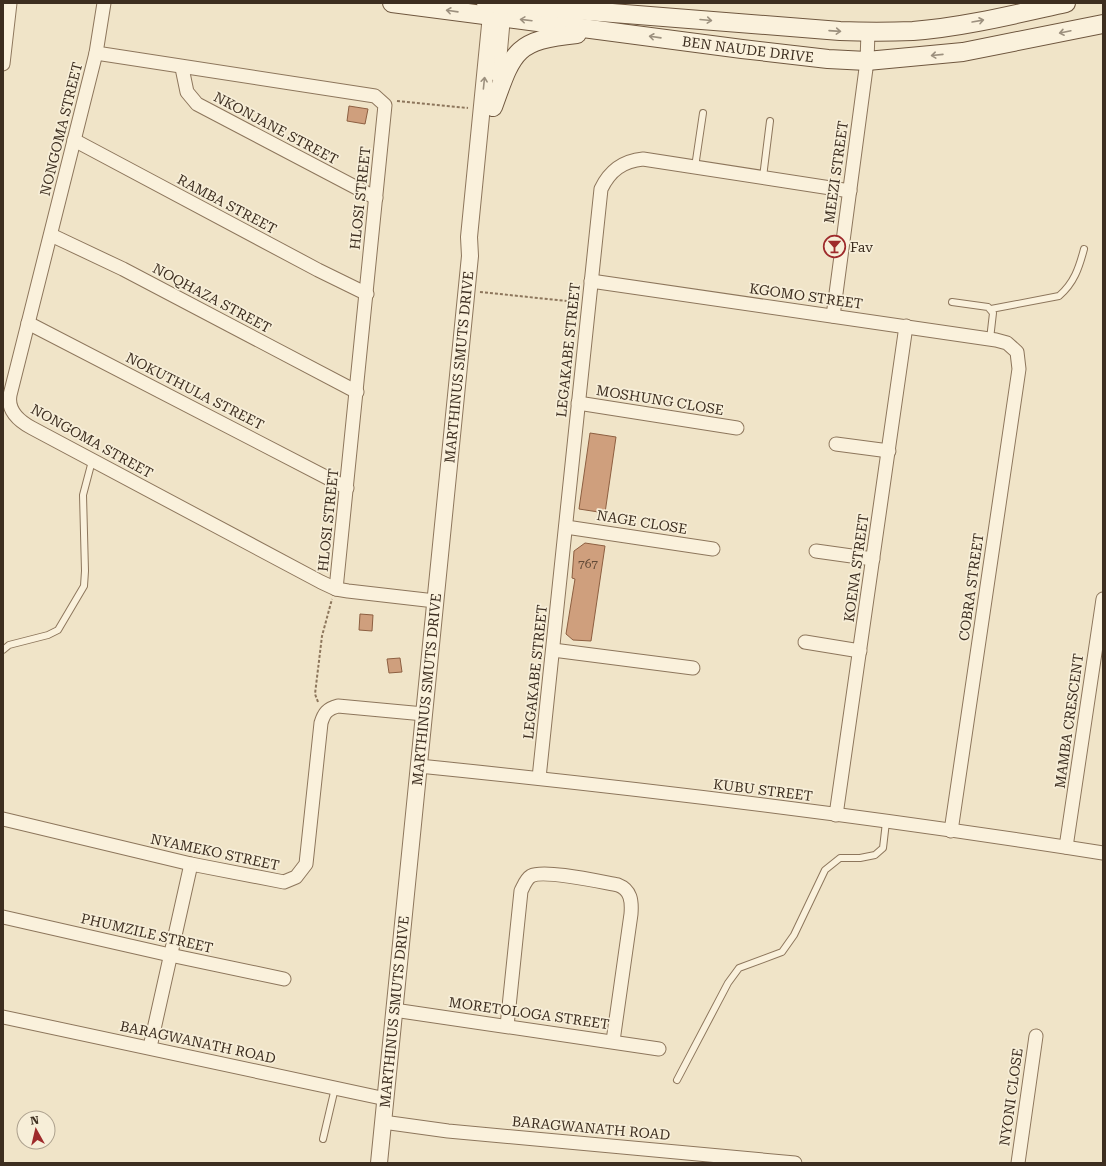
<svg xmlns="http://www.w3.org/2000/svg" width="1106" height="1166" font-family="'Roboto Serif',serif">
  <rect width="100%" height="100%" fill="#f0e4c8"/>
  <g fill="#cf9f7d" stroke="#8d5f41">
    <path d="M 349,106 L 368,109 L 365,124 L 347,121 Z"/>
    <path d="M 590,433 L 616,437 L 605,513 L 579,509 Z"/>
    <path d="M 585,543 L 605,546 L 591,641 L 573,640 L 566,634 L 575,579 L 572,578 L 574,551 Z"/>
    <path d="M 360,614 L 373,615 L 372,631 L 359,630 Z"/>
    <path d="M 400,658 L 402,672 L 389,673 L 387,659 Z"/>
  </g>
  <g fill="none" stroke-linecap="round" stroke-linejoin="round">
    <defs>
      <g id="service">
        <path d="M 695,167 L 703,113"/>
        <path d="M 763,177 L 770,121"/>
        <path d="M 952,302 L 988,307 L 993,313 L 990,339"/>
        <path d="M 991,309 L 1059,296 C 1074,283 1079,268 1084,249"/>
        <path d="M 3,650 L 9,645 L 48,635 L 58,630 L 84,586 L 85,571 L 83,495 L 92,461"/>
        <path d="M 677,1080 L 728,983 L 739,968 L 782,952 L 794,935 L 825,870 L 840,858 L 860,858 L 875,855 L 883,848 L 886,822"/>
        <path d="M 323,1139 L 335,1088"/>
      </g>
      <g id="minor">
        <path d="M 104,3 L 96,53 L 10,395 C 7,411 19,421 32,428 L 321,582 L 336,589 L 348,591 L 435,601"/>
        <path d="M 96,53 L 375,96 L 385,105 L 336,589"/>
        <path d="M 3,64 L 10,3"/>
        <path d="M 182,68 L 187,92 L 197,104 L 376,198"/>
        <path d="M 74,140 L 318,270 L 367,294"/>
        <path d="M 51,235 L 123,269 L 357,392"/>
        <path d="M 591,281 L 996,340 L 1007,343 L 1017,352 L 1019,369 L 951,831"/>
        <path d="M 833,316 L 867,61 L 868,32"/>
        <path d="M 28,323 L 347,488"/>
        <path d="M 578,403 L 737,428"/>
        <path d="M 836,444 L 889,451"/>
        <path d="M 566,527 L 713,549"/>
        <path d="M 816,551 L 873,559"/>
        <path d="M 805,642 L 860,651"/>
        <path d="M 553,650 L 693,668"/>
        <path d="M 419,766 C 647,789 876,817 1103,853"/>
        <path d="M 539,778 L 601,189 C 610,170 623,161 643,159 L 850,191"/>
        <path d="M 836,815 L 906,326"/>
        <path d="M 3,819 L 191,864 L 284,882 L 296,877 L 306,864 L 321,723 C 324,713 327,709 338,706 L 424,714"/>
        <path d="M 1066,847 L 1103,599"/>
        <path d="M 3,917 L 170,955 L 284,979"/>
        <path d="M 394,1010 L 659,1049"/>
        <path d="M 3,1017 L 386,1099"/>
        <path d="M 507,1026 L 521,891 C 524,885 526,879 531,876 C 544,869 601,882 618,885 C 631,890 632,901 631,914 L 613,1041"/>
        <path d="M 150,1047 L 191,864"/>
        <path d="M 383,1122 L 448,1131 L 795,1163"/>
        <path d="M 1018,1163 L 1036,1036"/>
      </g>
      <g id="tertiary">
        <path d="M 497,73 L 503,5"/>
        <path id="s1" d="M 379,1163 L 470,256 L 469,237 L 492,5"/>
      </g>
      <g id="secondary">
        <path id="s2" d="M 392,3 L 742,49 L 828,59 L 867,61 L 963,52 L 1103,24"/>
        <path d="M 486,3 L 840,31 C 864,32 889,32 913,31 C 964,27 1016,14 1066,3"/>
        <path d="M 493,107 C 513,51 515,40 577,34"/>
      </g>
    </defs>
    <use href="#service" stroke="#8d765c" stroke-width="8"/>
    <use href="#minor" stroke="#8d765c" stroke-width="15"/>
    <use href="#tertiary" stroke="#8d765c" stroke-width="18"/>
    <use href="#secondary" stroke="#6f573f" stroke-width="20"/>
    <g stroke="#8d765c" stroke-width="2" stroke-dasharray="3 2" stroke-linecap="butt">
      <path d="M 397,101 L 468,108"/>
      <path d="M 480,292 L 577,302"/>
      <path d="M 318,702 L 315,694 L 322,636 L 332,599"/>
    </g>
    <use href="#service" stroke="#faf1dc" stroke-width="6"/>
    <use href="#minor" stroke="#faf1dc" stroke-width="13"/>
    <use href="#tertiary" stroke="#faf1dc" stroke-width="16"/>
    <use href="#secondary" stroke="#faf1dc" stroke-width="18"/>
  </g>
  <defs><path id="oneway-shaft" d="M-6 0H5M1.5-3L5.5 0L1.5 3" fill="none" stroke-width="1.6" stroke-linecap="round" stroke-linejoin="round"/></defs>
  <g stroke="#9c907e">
    <use href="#oneway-shaft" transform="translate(452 11) rotate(-172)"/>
    <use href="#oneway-shaft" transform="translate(526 20) rotate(-173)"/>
    <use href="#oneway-shaft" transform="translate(706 20) rotate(5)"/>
    <use href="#oneway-shaft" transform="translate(978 21) rotate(-10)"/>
    <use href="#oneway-shaft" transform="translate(835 31) rotate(4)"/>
    <use href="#oneway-shaft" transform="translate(1065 32) rotate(168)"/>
    <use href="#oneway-shaft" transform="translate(655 37) rotate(-172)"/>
    <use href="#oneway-shaft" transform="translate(937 55) rotate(174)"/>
    <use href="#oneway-shaft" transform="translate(484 83) rotate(-84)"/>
  </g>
  <defs>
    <symbol id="bar-ring" viewBox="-11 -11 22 22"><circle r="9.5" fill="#f7eed8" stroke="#9e2a2b" stroke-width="1.5"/><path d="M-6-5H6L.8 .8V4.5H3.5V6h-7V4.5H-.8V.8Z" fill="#9e2a2b"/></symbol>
  </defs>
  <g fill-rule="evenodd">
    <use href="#bar-ring" x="822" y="234" width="25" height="25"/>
  </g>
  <g text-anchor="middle" stroke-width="3.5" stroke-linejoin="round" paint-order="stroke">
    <g font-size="12" fill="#624a37">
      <text x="588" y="568">767</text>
    </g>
    <g font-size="14" fill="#3d2e20" stroke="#f7eed8">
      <text dy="5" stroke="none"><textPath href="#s2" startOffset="359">BEN NAUDE DRIVE</textPath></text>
      <text transform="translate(276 128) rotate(28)" y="5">NKONJANE STREET</text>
      <text transform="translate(61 129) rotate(-76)" y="5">NONGOMA STREET</text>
      <text transform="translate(836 172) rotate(-82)" y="5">MEEZI STREET</text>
      <text transform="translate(360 198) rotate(-84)" y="5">HLOSI STREET</text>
      <text transform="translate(227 204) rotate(28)" y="5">RAMBA STREET</text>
      <text transform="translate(806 296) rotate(8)" y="5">KGOMO STREET</text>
      <text transform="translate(212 298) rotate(28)" y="5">NOQHAZA STREET</text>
      <text transform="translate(568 350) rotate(-84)" y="5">LEGAKABE STREET</text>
      <text dy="5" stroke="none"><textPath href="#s1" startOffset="800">MARTHINUS SMUTS DRIVE</textPath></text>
      <text transform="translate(195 391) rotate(27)" y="5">NOKUTHULA STREET</text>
      <text transform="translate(660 400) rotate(9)" y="5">MOSHUNG CLOSE</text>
      <text transform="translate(92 441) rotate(29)" y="5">NONGOMA STREET</text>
      <text transform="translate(328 520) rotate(-84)" y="5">HLOSI STREET</text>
      <text transform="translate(642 522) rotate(9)" y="5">NAGE CLOSE</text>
      <text transform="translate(856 568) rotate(-82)" y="5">KOENA STREET</text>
      <text transform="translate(971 587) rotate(-82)" y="5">COBRA STREET</text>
      <text transform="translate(535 672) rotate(-84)" y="5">LEGAKABE STREET</text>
      <text dy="5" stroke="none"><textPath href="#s1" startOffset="476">MARTHINUS SMUTS DRIVE</textPath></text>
      <text transform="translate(1069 721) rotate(-82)" y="5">MAMBA CRESCENT</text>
      <text transform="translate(763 790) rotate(7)" y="5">KUBU STREET</text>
      <text transform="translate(215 852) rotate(12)" y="5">NYAMEKO STREET</text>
      <text transform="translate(147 933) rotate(13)" y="5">PHUMZILE STREET</text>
      <text dy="5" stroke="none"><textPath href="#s1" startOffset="152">MARTHINUS SMUTS DRIVE</textPath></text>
      <text transform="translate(529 1013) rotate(8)" y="5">MORETOLOGA STREET</text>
      <text transform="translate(198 1042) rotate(12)" y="5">BARAGWANATH ROAD</text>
      <text transform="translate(1011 1097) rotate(-82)" y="5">NYONI CLOSE</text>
      <text transform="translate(591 1128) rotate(5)" y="5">BARAGWANATH ROAD</text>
    </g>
    <g font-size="14" fill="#3d2e20" stroke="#f7eed8" text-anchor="start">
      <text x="850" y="252">Fav</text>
    </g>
  </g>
  <rect width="1106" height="1166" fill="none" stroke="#3d2e20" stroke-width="8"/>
  <g transform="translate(36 1130) rotate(352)"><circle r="19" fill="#f7eed8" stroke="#ada18e"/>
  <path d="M0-3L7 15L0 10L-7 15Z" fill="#9e2a2b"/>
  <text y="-6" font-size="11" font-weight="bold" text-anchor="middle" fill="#3d2e20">N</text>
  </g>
</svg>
